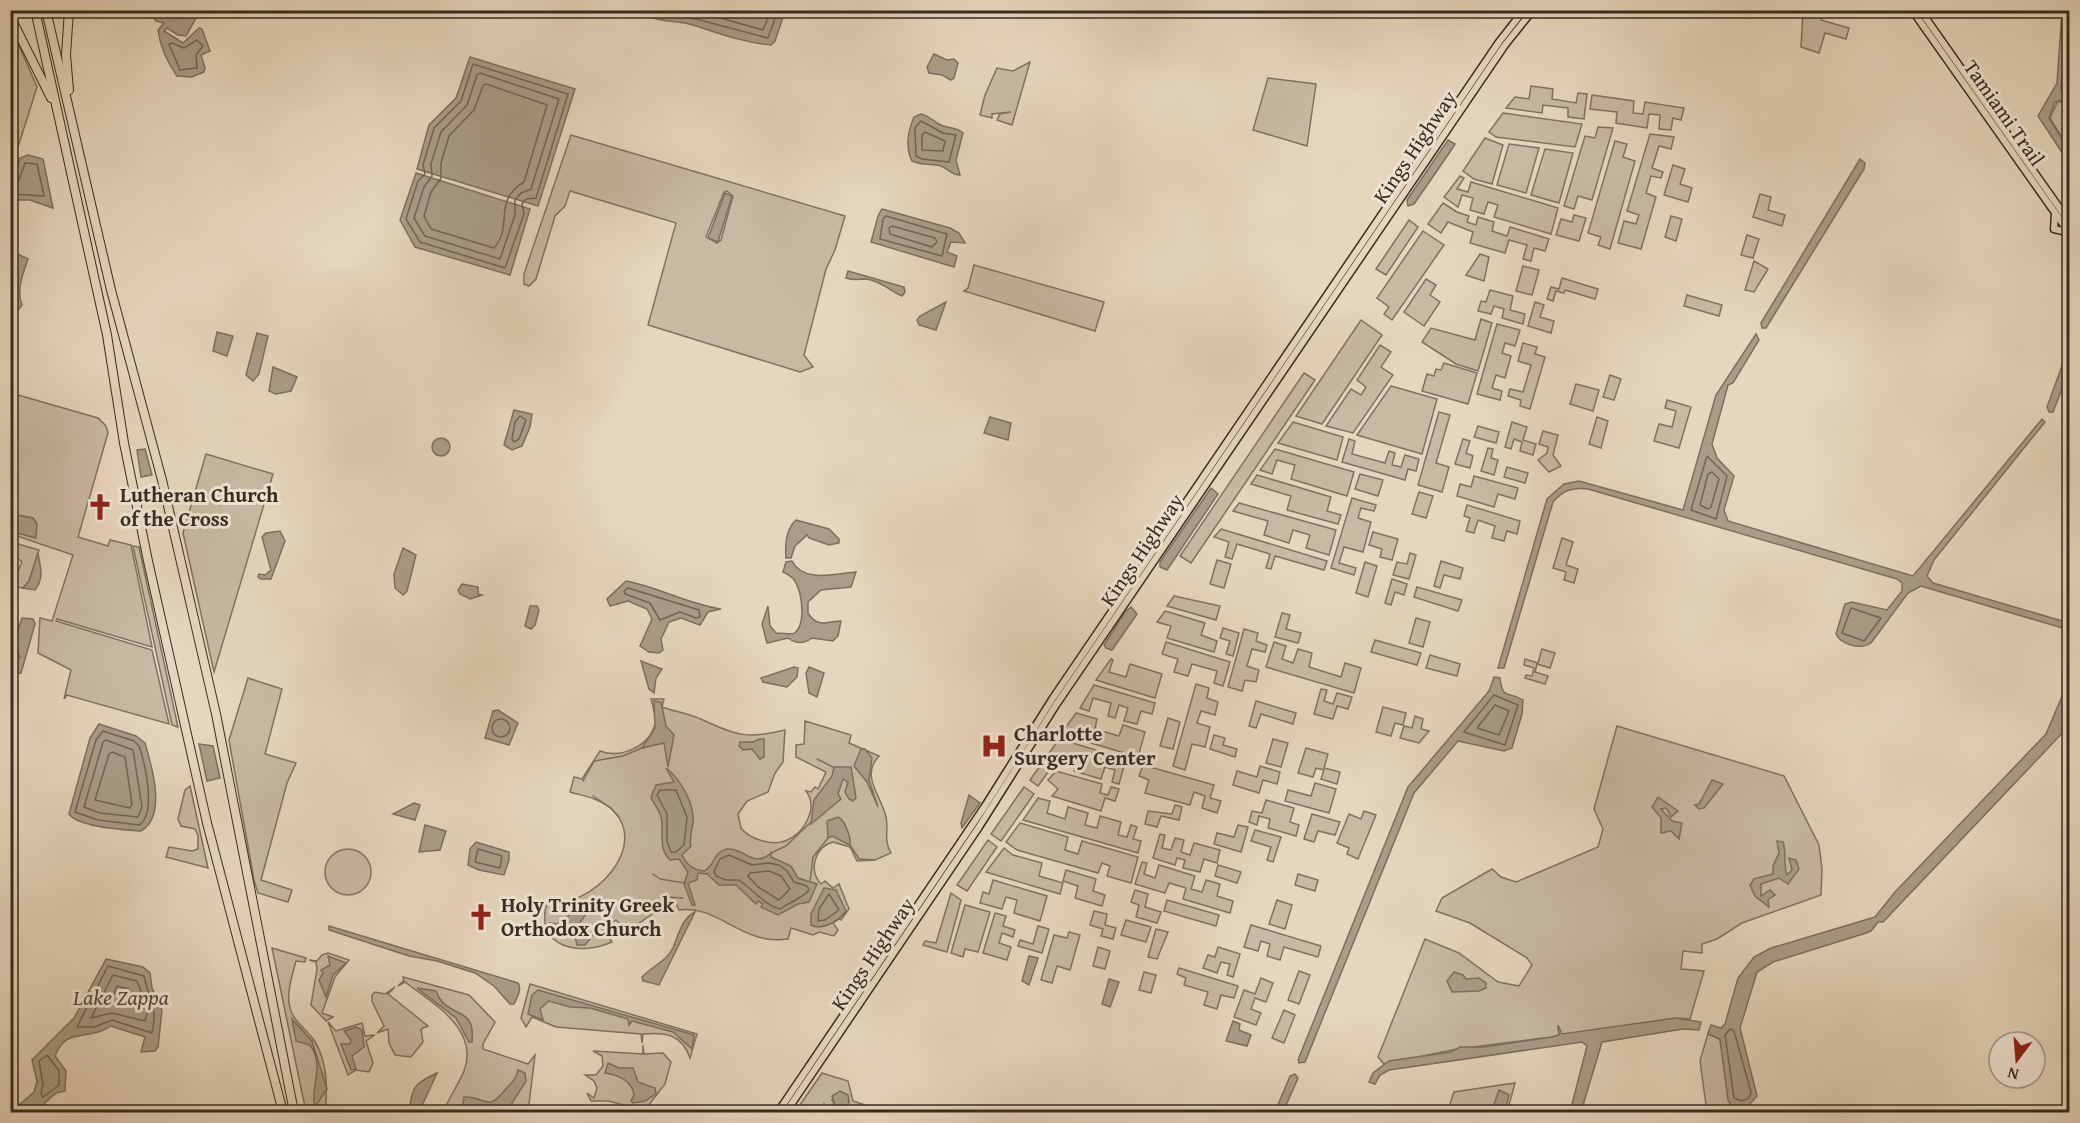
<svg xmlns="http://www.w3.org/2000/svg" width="2080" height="1123" font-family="'Gentium Book Plus',serif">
  <rect width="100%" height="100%" fill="#e7d6bd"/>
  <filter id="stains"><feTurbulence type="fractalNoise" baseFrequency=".00333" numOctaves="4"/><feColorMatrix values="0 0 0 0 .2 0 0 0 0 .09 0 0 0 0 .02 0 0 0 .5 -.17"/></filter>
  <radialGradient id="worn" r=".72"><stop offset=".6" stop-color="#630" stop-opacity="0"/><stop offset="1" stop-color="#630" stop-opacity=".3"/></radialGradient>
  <g fill="#c9b9a3" stroke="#807262" stroke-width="1.5" fill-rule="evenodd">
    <path d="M 1803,11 L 1823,11 L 1821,20 L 1849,28 L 1846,39 L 1825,33 L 1819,53 L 1801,47 Z"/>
    <path d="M 11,27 L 37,87 L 11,169 Z"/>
    <path d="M 1030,62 L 1012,125 L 997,120 L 1000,114 L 1011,112 L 992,114 L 992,118 L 980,115 L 985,95 L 997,68 L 1013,71 Z"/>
    <path d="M 1268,78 L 1316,84 L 1307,146 L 1253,130 Z"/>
    <path d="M 1531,86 L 1553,89 L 1552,99 L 1576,103 L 1578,93 L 1587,94 L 1584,119 L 1568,117 L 1568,108 L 1543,105 L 1542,113 L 1506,108 L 1515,97 L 1529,99 Z"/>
    <path d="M 1592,95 L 1634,101 L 1633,113 L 1643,114 L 1645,102 L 1684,108 L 1681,120 L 1673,118 L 1671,130 L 1659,129 L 1660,115 L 1649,114 L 1647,128 L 1616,123 L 1617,112 L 1590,109 Z"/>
    <path d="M 2058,101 L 2064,103 L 2069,128 L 2069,149 L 2050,118 Z"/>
    <path d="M 1503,113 L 1582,124 L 1575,147 L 1496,137 L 1489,132 Z"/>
    <path d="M 1598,127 L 1613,128 L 1592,200 L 1578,196 L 1574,209 L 1564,206 L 1585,136 L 1595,138 Z"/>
    <path d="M 1650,134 L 1674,137 L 1671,149 L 1659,146 L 1652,168 L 1663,172 L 1661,178 L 1651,176 L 1646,193 L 1656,197 L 1641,249 L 1618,243 L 1624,221 L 1636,224 L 1639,215 L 1627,211 Z"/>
    <path d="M 571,135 L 845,216 L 835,250 L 826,269 L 804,355 L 813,367 L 800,372 L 648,325 L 676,223 L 570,191 L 565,206 L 555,216 L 536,279 L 529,286 L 524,284 L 524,274 ZM 727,191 L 733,196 L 721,240 L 717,243 L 706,237 L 724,192 Z"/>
    <path d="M 1485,138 L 1503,145 L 1492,184 L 1474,179 L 1463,171 Z"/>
    <path d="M 1615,141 L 1627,144 L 1623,157 L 1635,161 L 1610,249 L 1598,245 L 1601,237 L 1588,233 Z"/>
    <path d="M 1509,144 L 1539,148 L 1526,193 L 1497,185 Z"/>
    <path d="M 1545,149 L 1573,153 L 1559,203 L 1531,195 Z"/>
    <path d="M 1673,165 L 1685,169 L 1680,184 L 1692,188 L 1688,202 L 1664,195 Z"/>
    <path d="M 1460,176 L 1464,178 L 1457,189 L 1468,192 L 1471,182 L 1558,208 L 1551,234 L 1494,217 L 1498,205 L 1488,202 L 1484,214 L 1470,210 L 1473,198 L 1462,195 L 1458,207 L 1444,197 Z"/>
    <path d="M 1760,194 L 1771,197 L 1768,210 L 1785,215 L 1782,226 L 1753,217 Z"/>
    <path d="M 1443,203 L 1457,212 L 1469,216 L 1467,222 L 1476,225 L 1478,217 L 1494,222 L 1492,231 L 1507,236 L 1510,227 L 1549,239 L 1545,251 L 1534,248 L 1531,261 L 1523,259 L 1527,245 L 1509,240 L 1505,253 L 1470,243 L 1473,232 L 1448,222 L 1441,233 L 1428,224 Z"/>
    <path d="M 1574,215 L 1586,218 L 1579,241 L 1556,235 L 1561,219 L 1572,222 Z"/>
    <path d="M 1671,216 L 1682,219 L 1676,241 L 1665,237 Z"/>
    <path d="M 1409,220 L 1418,227 L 1386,275 L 1376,269 Z"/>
    <path d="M 1423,231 L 1444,245 L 1392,320 L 1384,314 L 1389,307 L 1377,298 Z"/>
    <path d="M 1747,235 L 1759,239 L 1753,258 L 1741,255 Z"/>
    <path d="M 1480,254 L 1489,257 L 1484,281 L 1466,275 Z"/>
    <path d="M 1754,261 L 1768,269 L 1754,292 L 1745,290 Z"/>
    <path d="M 974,265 L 1104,302 L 1095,331 L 964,291 L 968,288 Z"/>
    <path d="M 1523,266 L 1539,270 L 1532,295 L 1516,291 Z"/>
    <path d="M 1562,278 L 1598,289 L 1595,299 L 1565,290 L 1564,293 L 1556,291 L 1553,301 L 1547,299 L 1551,287 L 1559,289 Z"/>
    <path d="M 1426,279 L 1436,285 L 1430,295 L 1440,302 L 1424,326 L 1404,312 Z"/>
    <path d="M 1490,290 L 1513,296 L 1510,310 L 1525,314 L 1523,324 L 1502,318 L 1504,309 L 1494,306 L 1491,314 L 1478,311 L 1481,301 L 1486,302 Z"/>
    <path d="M 1687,295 L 1722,305 L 1719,316 L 1684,306 Z"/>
    <path d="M 1535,302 L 1544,305 L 1540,317 L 1554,321 L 1551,333 L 1528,326 Z"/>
    <path d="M 1481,319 L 1492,323 L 1478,371 L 1456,364 L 1422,342 L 1431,328 L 1475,340 Z"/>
    <path d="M 1361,320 L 1382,335 L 1322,424 L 1296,416 Z"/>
    <path d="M 1497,324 L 1520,330 L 1515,346 L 1505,343 L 1502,353 L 1511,356 L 1505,378 L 1496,375 L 1492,388 L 1502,391 L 1500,400 L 1477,394 Z"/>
    <path d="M 1523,343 L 1537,347 L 1535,354 L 1545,357 L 1530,409 L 1520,406 L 1521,400 L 1508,396 L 1510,389 L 1523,392 L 1531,365 L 1518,361 Z"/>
    <path d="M 1380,345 L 1391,352 L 1381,367 L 1393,375 L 1353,433 L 1326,426 L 1351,389 L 1361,395 L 1366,387 L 1357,380 Z"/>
    <path d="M 1444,363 L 1477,373 L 1468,404 L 1422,391 L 1427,374 L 1434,376 L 1436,369 L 1441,370 Z"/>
    <path d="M 1304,373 L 1315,380 L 1191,563 L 1180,556 Z"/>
    <path d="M 1610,375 L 1621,379 L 1614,400 L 1603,397 Z"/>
    <path d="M 1576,384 L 1599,390 L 1593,411 L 1570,404 Z"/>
    <path d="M 1391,386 L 1437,399 L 1422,454 L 1357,435 Z"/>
    <path d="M 11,393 L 98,418 L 106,426 L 108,433 L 78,537 L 108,546 L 110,540 L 131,545 L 152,647 L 57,619 L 56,621 L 152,650 L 169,724 L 67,695 L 64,699 L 71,670 L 38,653 L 40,618 L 52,621 L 73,555 L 11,534 L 11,531 L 35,538 L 37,524 L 33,518 L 11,514 Z"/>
    <path d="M 1667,400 L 1691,407 L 1679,448 L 1654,441 L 1659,424 L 1672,427 L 1676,411 L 1665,408 Z"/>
    <path d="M 1439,412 L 1450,415 L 1436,463 L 1449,467 L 1442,492 L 1418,485 Z"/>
    <path d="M 1597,417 L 1608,421 L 1601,448 L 1589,444 Z"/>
    <path d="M 1293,422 L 1343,437 L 1337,460 L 1278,443 Z"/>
    <path d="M 1512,422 L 1527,427 L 1523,440 L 1536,444 L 1533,455 L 1520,451 L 1522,442 L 1514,439 L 1511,449 L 1505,447 Z"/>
    <path d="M 1478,426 L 1499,432 L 1496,443 L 1474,437 Z"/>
    <path d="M 1543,431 L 1558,435 L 1553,455 L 1561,466 L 1549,472 L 1538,460 L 1547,453 L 1548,447 L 1539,444 Z"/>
    <path d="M 1349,439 L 1355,441 L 1352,454 L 1385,463 L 1389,451 L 1395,453 L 1392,465 L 1401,467 L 1405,455 L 1419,459 L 1416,471 L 1408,469 L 1405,480 L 1342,462 Z"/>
    <path d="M 1463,439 L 1470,441 L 1466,453 L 1473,456 L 1470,468 L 1455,464 Z"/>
    <path d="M 1488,448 L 1493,449 L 1491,458 L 1498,460 L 1494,475 L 1481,471 Z"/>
    <path d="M 1275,449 L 1354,472 L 1347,496 L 1291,479 L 1295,465 L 1277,460 L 1272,474 L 1260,470 Z"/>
    <path d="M 206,454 L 273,474 L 214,672 L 183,533 Z"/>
    <path d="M 1507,467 L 1528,473 L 1525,483 L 1504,477 Z"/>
    <path d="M 1360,474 L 1383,480 L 1378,496 L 1355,489 Z"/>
    <path d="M 1257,475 L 1331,497 L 1327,511 L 1341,515 L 1338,524 L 1287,510 L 1291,496 L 1251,484 Z"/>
    <path d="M 1474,476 L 1518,488 L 1515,499 L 1498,494 L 1494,507 L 1457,496 L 1460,484 L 1471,487 Z"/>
    <path d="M 1419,492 L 1433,496 L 1426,518 L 1412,514 Z"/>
    <path d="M 1352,498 L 1376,505 L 1374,511 L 1361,508 L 1358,518 L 1371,522 L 1363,552 L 1344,547 L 1339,563 L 1356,568 L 1354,575 L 1331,568 Z"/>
    <path d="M 1239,503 L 1336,530 L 1329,555 L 1306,548 L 1310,535 L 1293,530 L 1289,543 L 1264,535 L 1268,521 L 1233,511 Z"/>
    <path d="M 1467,505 L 1520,521 L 1517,534 L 1507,531 L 1504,541 L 1492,538 L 1495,526 L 1478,520 L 1474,533 L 1466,531 L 1470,518 L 1464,516 Z"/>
    <path d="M 1221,529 L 1327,561 L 1324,570 L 1275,556 L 1271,569 L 1266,568 L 1270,554 L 1237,544 L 1232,559 L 1225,557 L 1229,542 L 1214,537 Z"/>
    <path d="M 1373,532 L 1398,539 L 1392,560 L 1380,557 L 1382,549 L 1369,545 Z"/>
    <path d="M 1562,538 L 1573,542 L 1566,565 L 1578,569 L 1574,583 L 1564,580 L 1566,572 L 1553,568 Z"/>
    <path d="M 11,542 L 39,550 L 29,581 L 23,588 L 11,586 L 22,562 L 11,552 Z"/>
    <path d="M 133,546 L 139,547 L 178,727 L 172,725 Z"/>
    <path d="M 1410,553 L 1416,555 L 1409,579 L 1393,575 L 1397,562 L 1407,564 Z"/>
    <path d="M 1217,560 L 1231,564 L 1224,588 L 1210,584 Z"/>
    <path d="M 1441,561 L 1463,568 L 1460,579 L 1444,575 L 1440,588 L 1434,586 Z"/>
    <path d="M 1365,562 L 1377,566 L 1368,597 L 1356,593 Z"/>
    <path d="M 1392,579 L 1407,584 L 1404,595 L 1395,592 L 1391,605 L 1385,603 Z"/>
    <path d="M 1417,587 L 1462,600 L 1458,611 L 1414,597 Z"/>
    <path d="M 1174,596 L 1220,606 L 1216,620 L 1167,606 Z"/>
    <path d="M 1165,611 L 1205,623 L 1201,635 L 1217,641 L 1214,652 L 1167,638 L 1171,626 L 1157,622 Z"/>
    <path d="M 1282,613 L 1290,615 L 1286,629 L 1301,633 L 1298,643 L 1275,637 Z"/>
    <path d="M 1416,618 L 1430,622 L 1423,647 L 1409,643 Z"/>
    <path d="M 1223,628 L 1239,633 L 1233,656 L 1226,654 L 1230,641 L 1220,638 Z"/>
    <path d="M 1244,629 L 1258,633 L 1256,641 L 1267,645 L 1265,652 L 1252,649 L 1247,666 L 1259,670 L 1256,682 L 1245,680 L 1242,691 L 1228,687 Z"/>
    <path d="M 1375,640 L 1421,653 L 1417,665 L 1371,652 Z"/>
    <path d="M 1166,642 L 1230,662 L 1223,686 L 1214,683 L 1217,671 L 1192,664 L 1188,676 L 1174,672 L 1178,659 L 1162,654 Z"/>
    <path d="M 1274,642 L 1286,646 L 1282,659 L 1293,663 L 1298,649 L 1312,653 L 1309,667 L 1341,677 L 1345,663 L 1361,668 L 1354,693 L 1266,667 Z"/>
    <path d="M 1542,649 L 1555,653 L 1550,668 L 1537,664 L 1535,672 L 1548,676 L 1545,684 L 1525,678 L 1526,675 L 1532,676 L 1534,668 L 1524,665 L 1525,659 L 1538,663 Z"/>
    <path d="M 1430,655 L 1460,664 L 1457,676 L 1426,668 Z"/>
    <path d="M 1111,659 L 1113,660 L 1109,672 L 1126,677 L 1130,664 L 1162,674 L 1155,698 L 1096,680 Z"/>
    <path d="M 248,678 L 282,689 L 265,754 L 296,763 L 287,783 L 261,880 L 292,890 L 288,902 L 258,893 L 254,880 L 229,740 Z"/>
    <path d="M 1196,684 L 1209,688 L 1207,698 L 1218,702 L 1215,715 L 1201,711 L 1197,723 L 1210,727 L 1205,747 L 1192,744 L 1185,770 L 1173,766 Z"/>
    <path d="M 1094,685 L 1155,703 L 1152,714 L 1141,711 L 1137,724 L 1124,721 L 1128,708 L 1119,705 L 1115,718 L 1108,716 L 1111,703 L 1093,698 L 1089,711 L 1080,708 Z"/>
    <path d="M 1321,689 L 1327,690 L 1324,701 L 1333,704 L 1337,693 L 1352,697 L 1348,709 L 1337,706 L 1333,719 L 1314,714 Z"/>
    <path d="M 651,699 L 664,699 L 662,707 C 676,712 691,714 703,720 C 737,736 748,739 785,730 L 783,762 L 775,773 L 768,792 L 747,801 L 738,814 L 741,828 C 749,839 772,846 785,841 C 804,834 819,808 806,791 L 811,792 L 815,787 L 818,789 L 826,772 L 796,757 L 796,745 L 804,744 L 805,721 L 851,735 L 849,743 L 879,756 C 860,776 881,795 886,817 C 889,830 883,839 891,853 L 875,860 L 857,861 L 850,847 L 833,842 C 815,847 808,870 821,884 L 825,881 L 833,888 L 839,884 L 849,909 L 841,920 L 839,919 L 833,923 L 838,930 L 834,936 L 819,932 L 813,935 L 791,928 L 788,939 C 742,946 718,904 679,910 L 674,899 L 632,928 L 629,925 L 624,929 L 616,920 L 603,930 L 612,942 C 578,957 534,947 547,902 C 590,911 655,844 609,807 C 598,798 583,796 570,792 L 574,777 L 582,779 L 600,751 C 621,759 651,746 655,723 C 656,715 653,707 651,699 Z"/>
    <path d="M 1256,701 L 1296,713 L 1293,724 L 1261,714 L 1256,728 L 1249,726 Z"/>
    <path d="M 1383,707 L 1406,713 L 1403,725 L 1395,723 L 1391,736 L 1376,732 Z"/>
    <path d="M 1076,713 L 1097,719 L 1095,729 L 1119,736 L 1123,725 L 1145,732 L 1138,757 L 1061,734 Z"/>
    <path d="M 1415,716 L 1423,719 L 1421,729 L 1429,731 L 1419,743 L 1400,738 L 1404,726 L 1412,728 Z"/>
    <path d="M 1168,718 L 1180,722 L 1173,749 L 1160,746 Z"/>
    <path d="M 1617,726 L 1784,776 L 1819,845 L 1822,869 L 1821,895 L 1742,923 L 1717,939 L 1702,944 L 1702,953 L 1683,951 L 1681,969 L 1704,971 L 1690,1019 L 1676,1018 L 1562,1035 L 1558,1026 L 1559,1035 L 1552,1037 L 1457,1049 L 1384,1064 L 1378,1057 L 1425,939 L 1459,953 L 1498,982 L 1519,986 L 1532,965 L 1527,958 L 1470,923 L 1436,911 L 1442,898 L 1492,869 L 1501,877 L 1516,882 L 1598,847 L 1603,829 L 1594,809 Z"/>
    <path d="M 1214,735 L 1225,738 L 1223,745 L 1237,749 L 1235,757 L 1210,749 Z"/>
    <path d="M 1059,739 L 1126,759 L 1119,784 L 1112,782 L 1115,770 L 1105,767 L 1101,779 L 1074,771 L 1077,759 L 1067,755 L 1063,767 L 1054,764 L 1038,786 L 1030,780 Z"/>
    <path d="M 1273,739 L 1288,743 L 1281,767 L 1266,763 Z"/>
    <path d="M 1306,748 L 1328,754 L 1324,768 L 1340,772 L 1337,784 L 1321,779 L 1324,770 L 1316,768 L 1313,777 L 1298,773 Z"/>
    <path d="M 1143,765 L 1214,785 L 1210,798 L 1221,801 L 1217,813 L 1202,808 L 1205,796 L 1194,792 L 1190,805 L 1145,793 L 1149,780 L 1139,776 Z"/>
    <path d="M 1260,766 L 1280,772 L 1277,784 L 1263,780 L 1259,793 L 1233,785 L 1237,771 L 1257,777 Z"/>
    <path d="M 1056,771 L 1102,784 L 1100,793 L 1108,795 L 1111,787 L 1119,789 L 1115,801 L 1105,798 L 1101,811 L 1052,796 L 1058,789 L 1048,780 Z"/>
    <path d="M 1315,783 L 1336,789 L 1329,813 L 1285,801 L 1288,790 L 1311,796 Z"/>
    <path d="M 190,786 L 208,868 L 166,857 L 169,847 L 192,851 L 198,849 L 198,835 L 195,829 L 181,826 L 178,819 L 185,790 Z"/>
    <path d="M 1024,787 L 1034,794 L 1001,841 L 991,834 Z"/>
    <path d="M 1038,798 L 1050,801 L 1047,813 L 1065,819 L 1068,807 L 1088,813 L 1085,825 L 1097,828 L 1100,816 L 1121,822 L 1118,835 L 1127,837 L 1131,825 L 1137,827 L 1133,839 L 1141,841 L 1138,853 L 1023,820 Z"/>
    <path d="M 1266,800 L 1294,808 L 1290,822 L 1299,825 L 1296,836 L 1268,828 L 1270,819 L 1259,816 L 1257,825 L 1249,822 L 1252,811 L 1262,813 Z"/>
    <path d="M 1175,805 L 1182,807 L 1179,820 L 1161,816 L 1157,827 L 1145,824 L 1148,811 L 1172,814 Z"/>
    <path d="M 1364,811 L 1376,815 L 1358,859 L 1347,854 L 1349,848 L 1337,843 L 1349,814 L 1361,819 Z"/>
    <path d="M 1312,814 L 1340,822 L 1335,835 L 1318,831 L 1314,842 L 1304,839 Z"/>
    <path d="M 1020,823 L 1068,837 L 1065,850 L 1078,854 L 1082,841 L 1138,857 L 1131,883 L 1107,876 L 1110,866 L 1102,863 L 1098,873 L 1017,850 L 1006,842 Z"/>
    <path d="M 1238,825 L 1248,827 L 1241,852 L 1214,844 L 1217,833 L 1234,837 Z"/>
    <path d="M 1255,830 L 1281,837 L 1273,862 L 1267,860 L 1271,847 L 1251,841 Z"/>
    <path d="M 1160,834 L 1165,835 L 1162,848 L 1171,850 L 1175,838 L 1184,840 L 1181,852 L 1190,855 L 1194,843 L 1220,850 L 1217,863 L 1204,859 L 1200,872 L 1183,868 L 1185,860 L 1177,858 L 1175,865 L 1153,858 Z"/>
    <path d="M 988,840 L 997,847 L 967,891 L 957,885 Z"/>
    <path d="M 1004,848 L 1013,855 L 1042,863 L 1039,876 L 1063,883 L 1060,894 L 986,872 Z"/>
    <circle cx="348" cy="872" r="23"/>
    <path d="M 1142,862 L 1147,863 L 1144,874 L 1155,878 L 1159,865 L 1195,876 L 1191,889 L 1202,892 L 1206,880 L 1220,884 L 1217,896 L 1233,901 L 1230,913 L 1183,899 L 1186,888 L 1169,883 L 1165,893 L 1135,884 Z"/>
    <path d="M 1218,865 L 1241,872 L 1237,883 L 1215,876 Z"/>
    <path d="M 1066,870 L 1096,879 L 1093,891 L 1105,895 L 1102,906 L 1075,898 L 1078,886 L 1063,881 Z"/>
    <path d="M 1298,874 L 1318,880 L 1315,891 L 1295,885 Z"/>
    <path d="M 993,880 L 1047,896 L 1040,921 L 1014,913 L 1017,900 L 1006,897 L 1002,909 L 980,903 L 983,892 L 989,894 Z"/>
    <path d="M 1135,890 L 1148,894 L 1145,907 L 1161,912 L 1157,923 L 1136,917 L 1139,905 L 1131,902 Z"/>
    <path d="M 951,893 L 961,900 L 947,952 L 923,945 L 925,941 L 936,943 Z"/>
    <path d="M 1167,900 L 1219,915 L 1216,926 L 1164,911 Z"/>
    <path d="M 1277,900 L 1292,905 L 1285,929 L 1269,924 Z"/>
    <path d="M 965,905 L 990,912 L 978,952 L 965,949 L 963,957 L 951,953 Z"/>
    <path d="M 1094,911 L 1107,914 L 1105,925 L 1116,928 L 1113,939 L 1101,936 L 1103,929 L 1090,925 Z"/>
    <path d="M 995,913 L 1006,916 L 1003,926 L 1015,930 L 1013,937 L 1002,933 L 999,943 L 1011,947 L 1007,960 L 983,953 Z"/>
    <path d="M 1126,920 L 1151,927 L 1146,942 L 1121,935 Z"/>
    <path d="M 1251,925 L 1321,946 L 1318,957 L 1284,947 L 1280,960 L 1267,956 L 1270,944 L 1261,941 L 1258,951 L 1244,947 Z"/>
    <path d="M 1038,926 L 1049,929 L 1042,953 L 1018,946 L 1020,940 L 1033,944 Z"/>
    <path d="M 1156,929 L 1168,932 L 1157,959 L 1148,957 Z"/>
    <path d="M 1069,932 L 1080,935 L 1070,970 L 1057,966 L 1052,983 L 1041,980 L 1054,935 L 1067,938 Z"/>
    <path d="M 1098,947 L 1110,951 L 1105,969 L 1093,966 Z"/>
    <path d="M 1218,947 L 1240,954 L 1233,977 L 1227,975 L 1230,964 L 1221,962 L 1217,973 L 1203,968 L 1208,955 L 1215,957 Z"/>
    <path d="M 272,948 L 306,958 L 305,962 L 296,961 C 293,973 287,989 289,1002 C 291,1021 304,1026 314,1040 C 327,1061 328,1088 325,1112 L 306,1112 Z"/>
    <path d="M 328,953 L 349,960 L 335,977 L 322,1013 L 333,1017 L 326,1021 L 311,1005 L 317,969 L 316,962 L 309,960 L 317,961 L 322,955 Z"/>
    <path d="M 1179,968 L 1238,986 L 1234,998 L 1221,995 L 1217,1009 L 1204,1005 L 1208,992 L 1184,985 L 1186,978 L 1177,974 Z"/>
    <path d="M 1299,971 L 1310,975 L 1299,1004 L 1288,1000 Z"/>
    <path d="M 1144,972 L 1156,975 L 1151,993 L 1139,990 Z"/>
    <path d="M 403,977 L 469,995 L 495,1022 L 483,1044 L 483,1049 L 528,1064 L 535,1055 L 528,1112 L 443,1112 C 449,1098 458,1085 464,1071 C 480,1029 432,1003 405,982 L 398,986 L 404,980 Z"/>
    <path d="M 1261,978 L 1273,983 L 1266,1002 L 1255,998 L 1251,1009 L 1261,1013 L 1256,1025 L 1234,1017 L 1244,990 L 1255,994 Z"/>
    <path d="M 530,984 L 697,1034 L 690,1058 C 682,1034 665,1032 643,1034 L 642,1043 L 641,1034 L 556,1027 L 532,1017 L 526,1027 L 521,1018 Z"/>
    <path d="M 395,987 L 388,994 L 428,1026 L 421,1029 L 423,1042 L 411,1057 L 395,1055 L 389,1043 L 388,1029 L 377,1033 L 384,1026 L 372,1001 L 372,995 L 375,992 L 385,994 Z"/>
    <path d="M 1284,1010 L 1295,1015 L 1284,1043 L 1272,1038 Z"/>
    <path d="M 328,1022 L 336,1031 L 362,1023 L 365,1036 L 375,1035 L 366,1041 L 373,1063 L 369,1072 L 356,1070 L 348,1075 Z"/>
    <path d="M 1709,1030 L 1708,1034 L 1720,1039 L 1728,1094 L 1734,1106 L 1707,1112 L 1700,1061 Z"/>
    <path d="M 643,1045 L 644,1054 L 663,1053 L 671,1062 L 665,1084 L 645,1110 L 638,1109 L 636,1112 L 636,1108 L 608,1101 L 591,1101 L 587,1093 L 594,1098 L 597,1088 L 594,1081 L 585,1075 L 596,1075 L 603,1066 L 602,1056 L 593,1051 L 643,1054 Z"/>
    <path d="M 822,1073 L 848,1081 L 853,1101 L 865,1105 L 863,1112 L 846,1112 L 849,1102 L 832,1100 L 836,1108 L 834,1112 L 828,1112 L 824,1104 L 822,1112 L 795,1112 Z"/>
    <path d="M 1515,1083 L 1507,1112 L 1468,1112 L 1449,1107 L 1454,1092 Z"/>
  </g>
  <g fill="#ab9c88" stroke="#7d6f5f" stroke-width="1.5">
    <path d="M 148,11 L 200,11 L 186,36 L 178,35 L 167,28 L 164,31 L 183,43 L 199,28 L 202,29 L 210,51 L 201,55 L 205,68 L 204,72 L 192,77 L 177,76 C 168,63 160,47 158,30 L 164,23 L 156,21 Z"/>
    <path d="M 649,11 L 649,10 L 785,11 L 775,41 L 771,45 C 745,43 718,33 693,25 C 679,20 665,23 651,17 Z"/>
    <path d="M 2062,11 L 2069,11 L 2069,125 L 2062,100 L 2055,102 L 2049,118 L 2069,150 L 2069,163 L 2038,116 L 2057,83 Z"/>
    <path d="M 934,54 L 947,60 L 954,59 L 958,63 L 954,78 L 951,80 L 942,75 L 929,73 L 927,67 Z"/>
    <path d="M 470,57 L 575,89 L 538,206 L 417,169 L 429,125 L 456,98 Z"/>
    <path d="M 921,114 C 930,116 932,120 939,124 C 947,129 955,126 963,133 L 956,160 L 960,175 C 951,176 947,166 937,165 C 927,164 921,165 912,161 C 905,147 908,131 914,117 Z"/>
    <path d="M 1448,140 L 1455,144 L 1452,149 L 1414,204 L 1408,206 L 1407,200 Z"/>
    <path d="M 28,155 L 43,159 L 53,208 L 30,200 L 11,200 L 11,189 L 20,158 Z"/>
    <path d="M 1860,159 L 1865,163 L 1864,169 L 1766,328 L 1762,328 L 1761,323 Z"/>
    <path d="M 416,173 L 530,209 L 510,275 L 415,247 L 400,220 Z"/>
    <path d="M 725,193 L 732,196 L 718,242 L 708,238 Z"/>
    <path d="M 882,209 L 950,228 L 959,233 L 965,243 L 951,242 L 947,252 L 957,256 L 954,267 L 871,242 L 878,216 Z"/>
    <path d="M 14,252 L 28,259 C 23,274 16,289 22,305 L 11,319 L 11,253 Z"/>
    <path d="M 848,271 L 904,287 L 905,292 L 902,296 C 889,290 881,281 866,279 C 858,279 854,281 846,278 Z"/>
    <path d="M 946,302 L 936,330 L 919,325 L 917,320 L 920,316 Z"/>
    <path d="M 217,332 L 233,336 L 227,356 L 213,351 Z"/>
    <path d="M 257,333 L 268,336 L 259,374 L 253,381 L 246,375 Z"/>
    <path d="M 1756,334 L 1759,340 L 1733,383 L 1728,385 L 1712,444 L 1717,458 L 1734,476 L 1724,510 L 1728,521 L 1913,576 L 2042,419 L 2045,422 L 1934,560 L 1927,576 L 1933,583 L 2069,623 L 2069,630 L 1921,586 L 1908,593 L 1871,643 C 1861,650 1841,645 1836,634 L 1845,604 L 1852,602 L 1887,610 L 1902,591 L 1902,583 L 1897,579 L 1588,489 C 1573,487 1563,490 1553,502 L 1504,668 L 1498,668 L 1547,499 L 1564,484 L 1579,481 L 1683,510 L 1716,395 Z"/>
    <path d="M 2069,347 L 2069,371 L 2053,412 L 2049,412 L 2047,407 Z"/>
    <path d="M 273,367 L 297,377 L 291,391 L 276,394 L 269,391 Z"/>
    <path d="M 514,410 L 532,414 L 530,427 L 522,446 L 512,450 L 504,445 Z"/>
    <path d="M 990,417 L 1011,423 L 1008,440 L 984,433 Z"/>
    <circle cx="441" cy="447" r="9"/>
    <path d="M 145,449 L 152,475 L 141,477 L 137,450 Z"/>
    <path d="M 1211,488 L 1218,494 L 1167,570 L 1160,567 L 1160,562 Z"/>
    <path d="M 11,514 L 33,518 L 37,524 L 36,538 L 11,531 Z"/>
    <path d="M 796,520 L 829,529 L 839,539 L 839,543 L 829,545 L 809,538 L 807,535 L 795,546 L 791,558 L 786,558 C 785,546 786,529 796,520 Z"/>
    <path d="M 280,531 L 285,541 L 271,579 L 261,579 L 258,577 L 259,574 L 265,575 L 271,570 L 262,537 L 266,533 Z"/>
    <path d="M 403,548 L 416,555 L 407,591 L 403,595 L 395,588 L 394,574 Z"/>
    <path d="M 38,553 C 40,567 45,577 35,590 L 23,588 L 29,581 Z"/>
    <path d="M 792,561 C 804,584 837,573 856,572 L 851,587 L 821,590 L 808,602 L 808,613 C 818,629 828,621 841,621 L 838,636 L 833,641 L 812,638 C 804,644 796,644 788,638 L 767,643 L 762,624 L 768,606 L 770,626 L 776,633 L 793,634 C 807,626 802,593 795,581 C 792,576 787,574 783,572 L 786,562 Z"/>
    <path d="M 626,581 C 658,587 688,604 721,609 L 708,612 L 700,625 L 681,618 L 669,622 L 661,639 L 663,650 L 659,653 L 649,652 L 640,646 L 652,619 L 647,609 L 628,601 L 610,606 L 607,599 Z"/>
    <path d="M 462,584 L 478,587 L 478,594 L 482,595 L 470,599 L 460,594 L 458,590 Z"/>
    <path d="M 530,606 L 537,606 L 539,610 L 535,625 L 531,629 L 525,626 Z"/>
    <path d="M 1131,607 L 1137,614 L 1112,650 L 1106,648 L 1104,645 L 1125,612 Z"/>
    <path d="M 22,618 L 33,619 L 35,624 L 21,673 L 16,674 L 13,670 L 20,657 L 13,645 Z"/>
    <path d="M 641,661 L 662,669 L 656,678 L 654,693 L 649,689 Z"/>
    <path d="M 794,667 L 798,668 L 797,677 L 787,687 L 763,682 L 761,678 Z"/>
    <path d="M 809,667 L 824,673 L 817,697 L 809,693 L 806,673 Z"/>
    <path d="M 1494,677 L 1500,678 C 1503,701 1507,690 1523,700 L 1522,714 L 1512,748 L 1504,751 L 1458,741 L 1414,793 L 1305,1062 L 1299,1063 L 1298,1060 L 1408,787 L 1489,691 Z"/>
    <path d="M 2069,680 L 2069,726 L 1883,922 L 1878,922 L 1871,931 L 1863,934 L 1773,962 L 1757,972 L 1740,1028 L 1757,1096 L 1747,1107 L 1731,1105 L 1728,1100 L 1720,1039 L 1708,1034 L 1711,1025 L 1721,1028 L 1725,1024 L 1738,978 L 1754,957 L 1771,948 L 1875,917 L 1895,892 L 2046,734 Z"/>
    <path d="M 654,701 L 661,702 L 666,726 L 674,735 L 668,767 L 664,743 L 642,748 L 655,728 Z"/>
    <path d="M 498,710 L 518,723 L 509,745 L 485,738 L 493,711 Z"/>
    <path d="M 99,724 L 136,736 L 145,743 C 152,767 167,816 141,831 C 124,830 78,827 69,814 L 90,738 Z"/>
    <path d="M 759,739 L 764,739 L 764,757 L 760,759 L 752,749 L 743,750 L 739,746 L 740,742 L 753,742 Z"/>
    <path d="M 199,744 L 213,746 L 220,778 L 207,781 Z"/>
    <path d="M 861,749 L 865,749 L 872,758 L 869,780 L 878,807 L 867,782 L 854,766 Z"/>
    <path d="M 834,767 L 851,767 L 856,798 L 853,801 L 849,799 L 845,792 L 848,782 L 843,779 L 838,794 L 841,799 L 811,824 L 814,800 L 832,776 Z"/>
    <path d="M 666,768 C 680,778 695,805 693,822 C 692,830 689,838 691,846 L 682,855 C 686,864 694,870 704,871 C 715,866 713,852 727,849 C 744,847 753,869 771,853 L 771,857 L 791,866 L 798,878 L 817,884 L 809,902 L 798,904 L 778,915 L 761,907 L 763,904 L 758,901 L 756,904 L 736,885 L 719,885 L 707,874 L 698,873 L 697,880 L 688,883 L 695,905 L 692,905 L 684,884 L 688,872 L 679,859 L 670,860 C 656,846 666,829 660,814 C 658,808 653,803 651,797 L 656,785 L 674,782 Z"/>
    <path d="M 1712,780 L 1723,784 L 1704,808 L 1699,809 L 1695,805 L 1699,804 Z"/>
    <path d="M 969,795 L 980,803 L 962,828 L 961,823 Z"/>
    <path d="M 1658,797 L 1678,811 L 1671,817 L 1666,808 L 1661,809 L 1672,821 L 1682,823 L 1679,839 L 1671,831 L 1661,833 L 1661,818 L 1652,807 Z"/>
    <path d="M 414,803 L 420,805 L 415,820 L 393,814 Z"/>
    <path d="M 838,817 C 845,820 851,837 850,845 L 832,836 L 828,838 L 827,821 Z"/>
    <path d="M 425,825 L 446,831 L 440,850 L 419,852 Z"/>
    <path d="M 1777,841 L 1783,842 C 1787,854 1783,864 1787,875 L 1792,870 L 1789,858 L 1796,860 L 1799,869 L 1788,884 L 1779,878 L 1761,884 L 1761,896 L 1770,890 L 1775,895 L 1768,900 L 1769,907 L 1755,896 L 1750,885 L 1754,879 L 1773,874 L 1773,866 L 1779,853 Z"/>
    <path d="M 476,842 L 509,852 L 509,860 L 504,875 L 479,870 L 468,865 L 470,849 Z"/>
    <path d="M 824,888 L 836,890 L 846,911 C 839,921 822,931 811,925 L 811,914 Z"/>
    <path d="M 609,908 L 587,913 L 576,928 L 580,934 L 593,935 L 585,945 L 577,945 L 575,937 L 567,933 L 562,934 L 558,927 L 556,929 L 559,935 L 555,936 L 550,923 L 557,924 L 576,910 L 592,912 Z"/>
    <path d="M 695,912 L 659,985 L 643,981 L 642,977 C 651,967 667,961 673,948 C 678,936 682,918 695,912 Z"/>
    <path d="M 329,926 L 518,983 C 522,989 517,998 514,1004 L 510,1004 L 494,986 L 475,973 L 437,961 L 409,956 L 329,930 Z"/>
    <path d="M 328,956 L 346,963 L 333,975 L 326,997 L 319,980 L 323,973 L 321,970 L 330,965 Z"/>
    <path d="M 1029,956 L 1038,958 L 1029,985 L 1022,981 Z"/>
    <path d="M 106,959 L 143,967 L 150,973 L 152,988 L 162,1010 L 158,1047 L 155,1051 L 141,1052 L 145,1037 L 111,1026 C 107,1028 103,1031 98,1032 C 79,1038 64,1032 55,1056 L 66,1071 L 65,1091 L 56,1093 L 35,1112 L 11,1112 L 34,1092 L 37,1081 L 32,1060 L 74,1018 Z"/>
    <path d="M 1454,972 L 1463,975 L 1466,979 L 1479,978 L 1486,983 L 1486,988 L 1479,991 L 1452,992 L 1447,981 Z"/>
    <path d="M 1109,979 L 1119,982 L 1110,1007 L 1102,1004 Z"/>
    <path d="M 417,988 L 436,991 C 438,993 438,997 440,999 C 451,1017 476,1007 472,1042 L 469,1042 L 456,1018 Z"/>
    <path d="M 538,990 L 694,1035 L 692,1049 L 673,1032 L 632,1021 L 629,1025 L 628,1019 L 590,1008 L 570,1007 L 549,1001 L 540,1009 L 543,1020 L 528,1014 L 532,995 Z"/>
    <path d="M 1676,1018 L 1701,1022 L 1699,1030 L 1683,1029 L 1602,1042 L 1581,1112 L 1570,1112 L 1587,1046 L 1582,1042 L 1389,1070 L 1380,1075 L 1375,1084 L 1369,1082 L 1373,1073 L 1389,1061 L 1451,1052 L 1460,1047 L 1484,1047 L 1552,1037 L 1559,1035 L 1558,1025 L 1562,1034 Z"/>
    <path d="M 292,1019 L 312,1041 L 327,1089 L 315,1107 C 309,1088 326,1067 310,1045 L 296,1041 Z"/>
    <path d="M 1233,1021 L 1240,1024 L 1239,1030 L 1251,1035 L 1247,1046 L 1226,1041 Z"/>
    <path d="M 356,1027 L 362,1030 L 364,1047 L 352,1056 L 356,1069 L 351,1070 L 341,1044 L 350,1044 L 351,1040 L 344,1031 Z"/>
    <path d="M 608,1063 L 619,1068 L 633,1068 L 638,1082 L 655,1088 L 656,1094 L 645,1101 L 633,1103 L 631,1101 L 634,1095 C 632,1081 618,1075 605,1073 Z"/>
    <path d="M 518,1070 L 525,1073 L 526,1081 L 512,1103 L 511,1112 L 462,1112 L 464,1097 C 486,1096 487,1113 505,1090 C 511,1083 516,1080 518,1070 Z"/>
    <path d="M 437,1073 L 419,1112 L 409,1112 C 412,1086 414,1084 437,1073 Z"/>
    <path d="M 1295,1074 L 1298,1078 L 1283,1112 L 1275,1112 L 1290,1076 Z"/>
    <path d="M 1499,1090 L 1509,1095 L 1505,1112 L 1491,1112 Z"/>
    <path d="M 840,1091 L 848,1095 L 849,1102 L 846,1112 L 834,1112 L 836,1108 L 832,1096 Z"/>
  </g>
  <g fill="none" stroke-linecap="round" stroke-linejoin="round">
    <g stroke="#716455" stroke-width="1.5">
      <path d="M 655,10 L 662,15 L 696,19 L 768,38 L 778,10"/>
      <path d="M 692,10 L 763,30 L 771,10"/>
      <path d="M 2068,10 L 2061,91 L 2070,98"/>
      <path d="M 197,40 L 203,46 L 196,55 L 197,68 L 180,70 L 169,44 L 172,43 L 184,48 Z"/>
      <path d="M 473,64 L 568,94 L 536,198 L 526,199 L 522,204 L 524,214 L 505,268 L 420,242 L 406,219 L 418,181 L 425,174 L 423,165 L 434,128 L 461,101 Z"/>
      <path d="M 480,73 L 559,99 L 531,189 L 521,193 L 515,200 L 515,215 L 500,259 L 425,236 L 414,218 L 424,187 L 432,176 L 431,164 L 441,132 L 467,105 L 477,75 Z"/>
      <path d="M 486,84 L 547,105 L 524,182 C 492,201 514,225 494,248 L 431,229 L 424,216 L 431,192 L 441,178 L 441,163 L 449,136 L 474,110 L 483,86 Z"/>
      <path d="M 921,121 L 943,133 L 956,135 L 949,162 L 922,159 L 916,156 L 915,128 Z"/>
      <path d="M 925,132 L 945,141 L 943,151 L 922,150 L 922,135 Z"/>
      <path d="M 10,186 L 18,183 L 25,163 L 37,164 L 44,196 L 10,194"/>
      <path d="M 886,216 L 947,234 L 942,256 L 880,239 L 883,219 Z"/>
      <path d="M 892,226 L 935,238 L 937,242 L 932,247 L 890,234 L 889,228 Z"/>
      <path d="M 520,416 L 526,420 L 519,439 L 514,442 L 512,439 L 515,422 Z"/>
      <path d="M 1707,456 L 1727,476 L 1716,519 L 1691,510 Z"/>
      <path d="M 1712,472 L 1719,479 L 1711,507 L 1708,509 L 1700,505 L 1708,474 Z"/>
      <path d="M 628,588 L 699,610 L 700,617 L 696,618 L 680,612 L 660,620 L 650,603 L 625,594 L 624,591 Z"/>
      <path d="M 1851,608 L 1881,618 L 1864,641 L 1842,633 Z"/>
      <path d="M 1494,695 L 1518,705 L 1505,745 L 1464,732 Z"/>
      <path d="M 1495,705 L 1509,711 L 1499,735 L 1477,728 Z"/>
      <circle cx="501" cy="728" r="9"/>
      <path d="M 103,731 L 134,741 L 139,746 C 145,763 157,814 139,825 L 98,820 L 75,812 L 96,740 Z"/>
      <path d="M 106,740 L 133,750 L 142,807 L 138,817 L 100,813 L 84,807 L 103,742 Z"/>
      <path d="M 112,752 L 125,757 L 132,804 L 130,808 L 95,800 L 109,754 Z"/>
      <path d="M 660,790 L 676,790 L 687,817 L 684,845 L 676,852 L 671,852 L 667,841 L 667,814 L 657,795 Z"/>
      <path d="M 478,849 L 502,856 L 500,868 L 475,862 Z"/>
      <path d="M 729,855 L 752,865 L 769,863 L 779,865 L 787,871 L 794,882 L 807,886 L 809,890 C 804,897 788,903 780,909 C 766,906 751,888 739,880 L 726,880 L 716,876 L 714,871 L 720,859 Z"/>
      <path d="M 769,871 L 781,876 L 790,889 L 779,900 L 758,887 L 748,876 L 750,873 Z"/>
      <path d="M 829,894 L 839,910 L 825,920 L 818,921 L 819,909 Z"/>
      <path d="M 108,966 L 144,976 C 149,1000 158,1007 152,1033 L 112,1020 L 94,1027 L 77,1027 Z"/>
      <path d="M 113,975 L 137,981 L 148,1010 L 145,1021 L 112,1013 L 91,1018 Z"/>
      <path d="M 117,986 L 129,989 L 134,1007 L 111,1003 Z"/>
      <path d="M 1730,1029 L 1734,1031 L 1751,1092 L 1749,1098 L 1742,1101 L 1734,1098 L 1725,1035 Z"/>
      <path d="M 47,1055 L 59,1071 L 59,1085 L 43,1097 L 41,1094 L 43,1084 L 39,1061 Z"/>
    </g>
    <g stroke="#7d6f5f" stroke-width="1.5">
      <path d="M 817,759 L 833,767"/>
      <path d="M 583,781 L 594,761 L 623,756 L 642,748"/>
      <path d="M 593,796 L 611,808 L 619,817"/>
      <path d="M 850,845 L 859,859 L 874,860"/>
      <path d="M 771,853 L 786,846 L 810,823"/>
      <path d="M 653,874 L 660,879 L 685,883"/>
      <path d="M 810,881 L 813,857 L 828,838"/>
      <path d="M 649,902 L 652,904 L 667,897 L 683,898"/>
      <path d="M 593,935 L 606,937"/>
    </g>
    <defs>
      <g id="major">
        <path d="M 1912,10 L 2070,234"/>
        <path d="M 1920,10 L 2070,223"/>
        <path d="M 2055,214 L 2054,229 L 2067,232"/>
        <path d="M 778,1112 L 985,806 L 1053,698 L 1499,42 L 1524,10"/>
        <path d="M 786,1112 L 979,827 L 1056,705 L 1505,45 L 1533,10"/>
      </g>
      <g id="highway">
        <path d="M 35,10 L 107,335 L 124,443 L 148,561 L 207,823 L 283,1112"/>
        <path d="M 46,10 L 111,290 L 162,480 L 216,714 L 294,1112"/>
        <path d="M 10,16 L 51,98"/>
        <path d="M 69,90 L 66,55 L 69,10"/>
      </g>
    </defs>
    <use href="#major" stroke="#372c22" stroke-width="9"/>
    <use href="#highway" stroke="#372c22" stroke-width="10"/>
    <use href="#major" stroke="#e7d6bd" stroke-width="6"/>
    <use href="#highway" stroke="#e7d6bd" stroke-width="8"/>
  </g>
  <defs>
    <symbol id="church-bare" viewBox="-9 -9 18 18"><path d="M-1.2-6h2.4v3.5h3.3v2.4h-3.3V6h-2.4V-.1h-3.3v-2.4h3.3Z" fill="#8f2418" stroke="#efe4d4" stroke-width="2.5" paint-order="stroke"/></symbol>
    <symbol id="hospital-bare" viewBox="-9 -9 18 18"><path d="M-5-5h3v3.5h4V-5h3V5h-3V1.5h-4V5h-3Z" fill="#8f2418" stroke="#efe4d4" stroke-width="2.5" paint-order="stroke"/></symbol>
  </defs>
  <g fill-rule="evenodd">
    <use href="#church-bare" x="81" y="488" width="38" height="38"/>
    <use href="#hospital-bare" x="975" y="727" width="38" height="38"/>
    <use href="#church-bare" x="462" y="898" width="38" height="38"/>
  </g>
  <g text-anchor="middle" stroke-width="6" stroke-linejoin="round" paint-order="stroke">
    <g font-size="21" fill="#372c22" stroke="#efe4d4">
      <text transform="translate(2004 113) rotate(55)" y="7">Tamiami Trail</text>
      <text transform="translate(1415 147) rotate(-56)" y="7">Kings Highway</text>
      <text transform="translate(1142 550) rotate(-56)" y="7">Kings Highway</text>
      <text transform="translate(873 954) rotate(-56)" y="7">Kings Highway</text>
    </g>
    <g font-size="21" font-weight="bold" fill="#372c22" stroke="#efe4d4" text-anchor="start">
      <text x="120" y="502">Lutheran Church<tspan x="120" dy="24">of the Cross</tspan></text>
      <text x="1014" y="741">Charlotte<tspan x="1014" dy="24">Surgery Center</tspan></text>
      <text x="501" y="912">Holy Trinity Greek<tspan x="501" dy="24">Orthodox Church</tspan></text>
    </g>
    <g font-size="22" font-style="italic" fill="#54483c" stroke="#efe4d4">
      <text x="121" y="1005">Lake Zappa</text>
    </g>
  </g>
  <rect width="2080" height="1123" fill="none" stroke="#e7d6bd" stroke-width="36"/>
  <rect x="12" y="12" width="2056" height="1099" fill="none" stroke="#372c22" stroke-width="3"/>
  <rect x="18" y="18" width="2044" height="1087" fill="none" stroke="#372c22" stroke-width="1.5"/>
  <g transform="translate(2017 1060) rotate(196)"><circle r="28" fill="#efe4d4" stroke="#a59a8d" stroke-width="1.5"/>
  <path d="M0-4.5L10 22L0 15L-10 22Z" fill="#8f2418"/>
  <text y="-9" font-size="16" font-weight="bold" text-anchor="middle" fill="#372c22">N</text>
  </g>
  <rect width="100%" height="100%" filter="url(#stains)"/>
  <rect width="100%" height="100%" fill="url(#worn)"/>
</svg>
